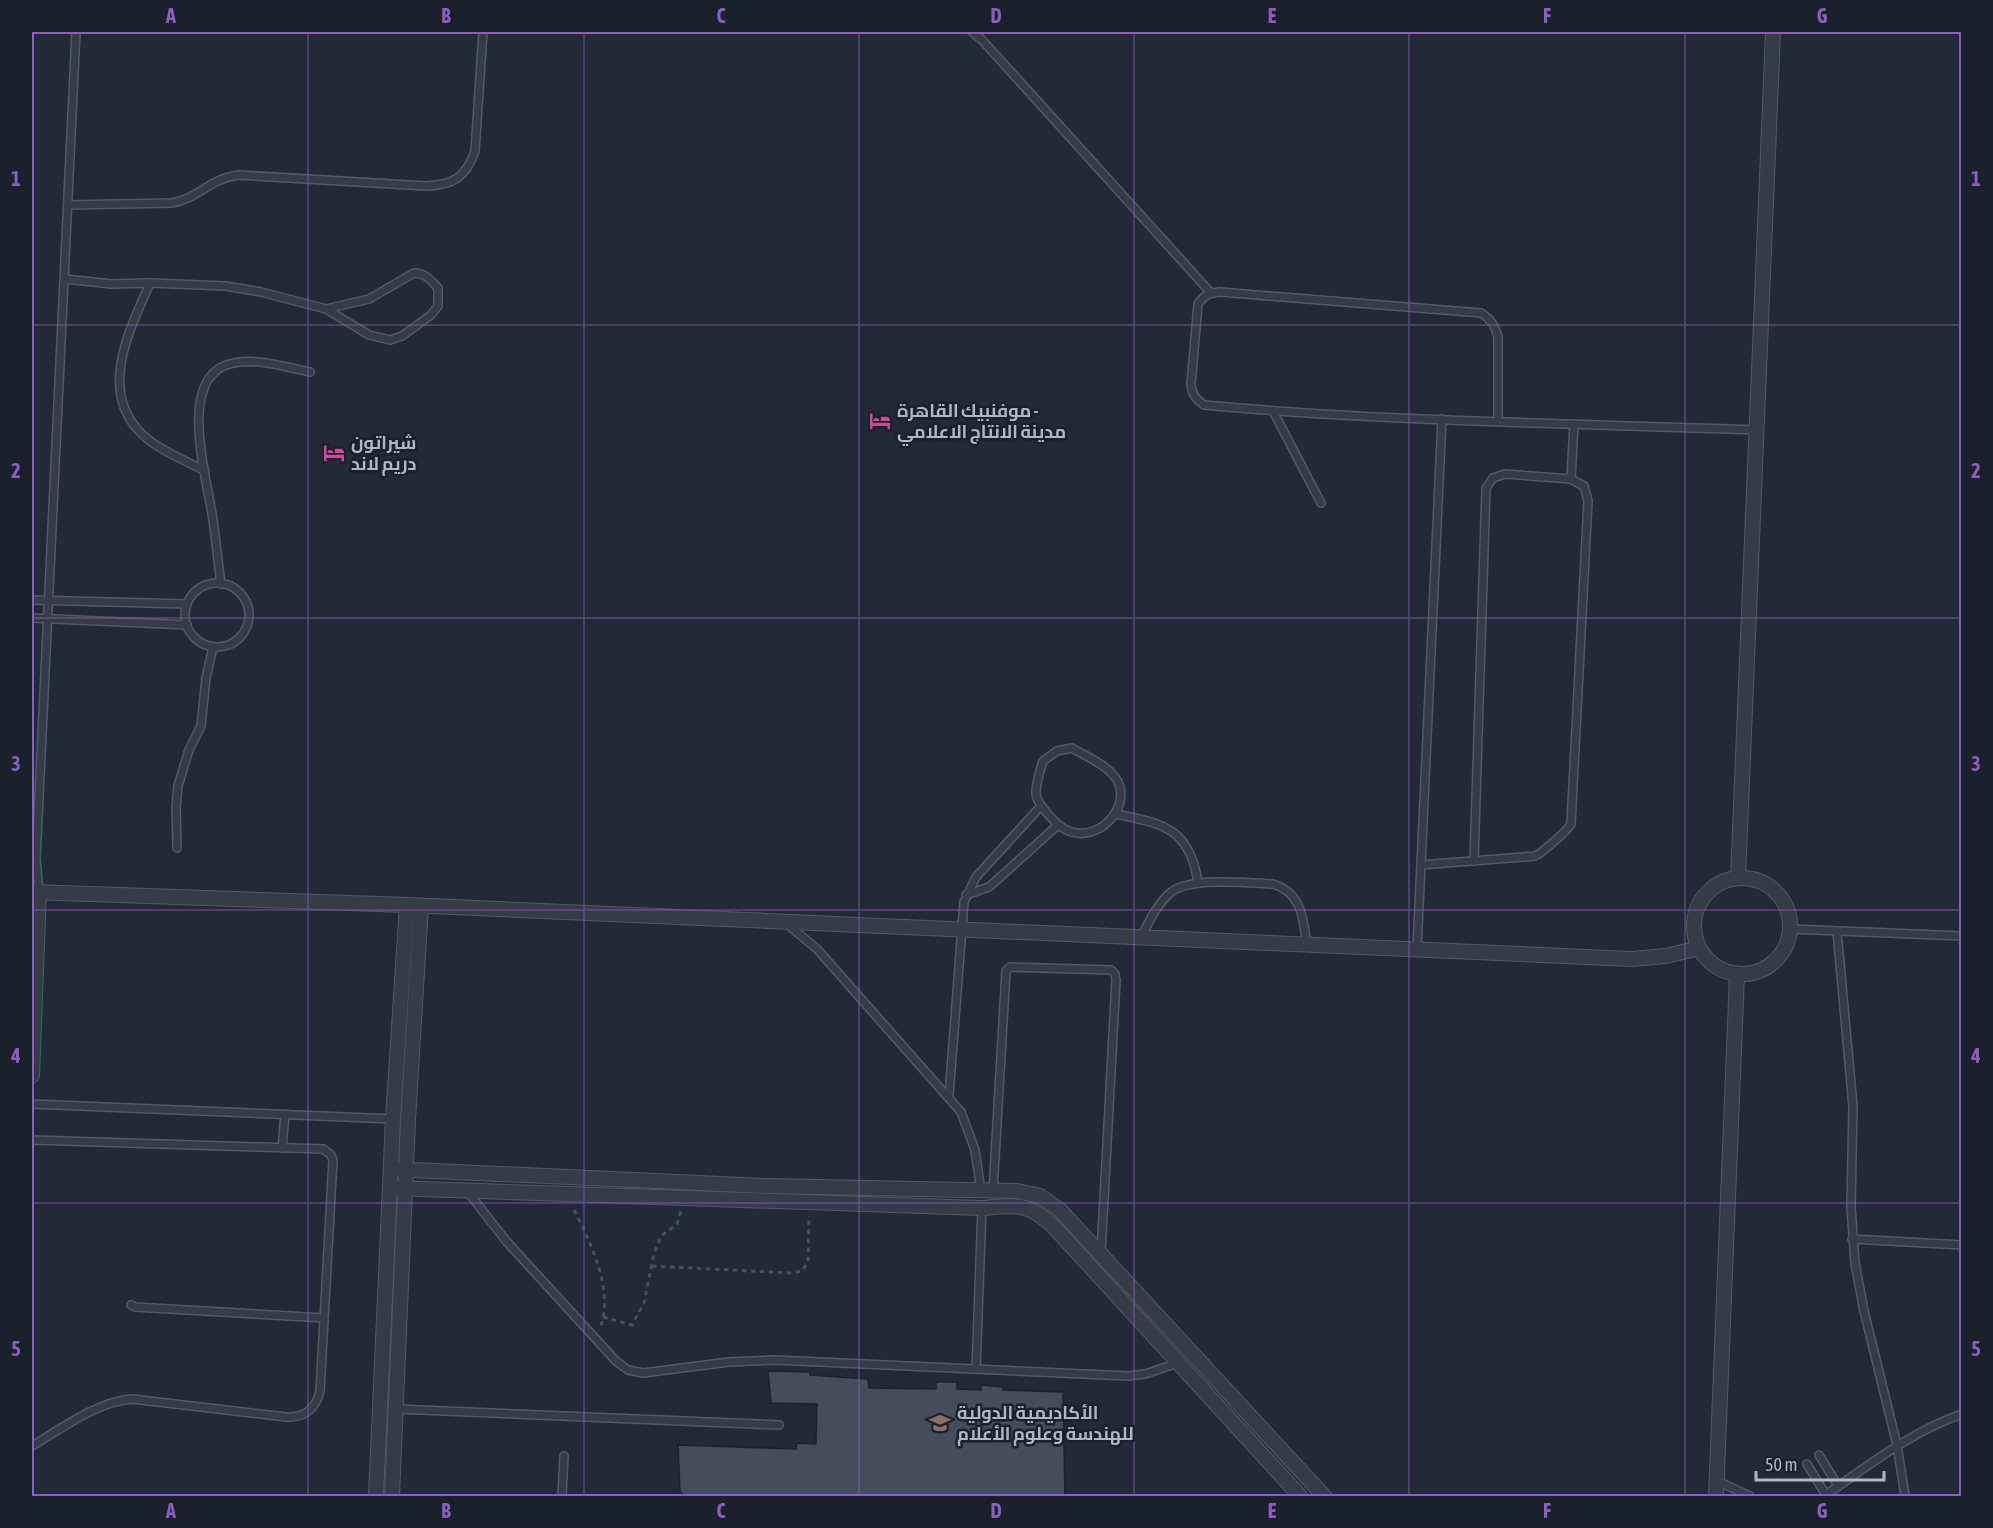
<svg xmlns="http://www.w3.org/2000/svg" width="1993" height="1528" font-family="'Asap Condensed',Cairo,sans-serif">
  <rect width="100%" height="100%" fill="#212a36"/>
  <path fill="#434d5b" stroke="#1c232e" stroke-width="1.5" d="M 768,1371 L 810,1372 L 810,1375 L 868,1379 L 869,1388 L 936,1389 L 936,1382 L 957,1382 L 957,1389 L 981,1390 L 981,1385 L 1003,1387 L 1003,1390 L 1063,1392 L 1065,1497 L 685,1497 L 680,1491 L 678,1445 L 796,1449 L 797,1443 L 816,1444 L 817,1404 L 771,1403 Z"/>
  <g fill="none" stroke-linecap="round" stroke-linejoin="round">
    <defs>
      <g id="lane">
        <path d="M 972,32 L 982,40 L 1211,293"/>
        <path d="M 68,205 L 172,203 C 200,198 208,179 239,175 L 426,186 C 454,185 466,177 475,151 L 483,32"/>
        <path d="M 65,279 L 111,284 L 150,283 L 225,286 L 261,292 L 326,309 L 369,335 L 390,340 L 402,336 L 431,315 L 438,306 L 438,288 C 430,280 426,273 414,273 L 369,299 L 326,309"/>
        <path d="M 150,283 C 131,327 99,387 138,430 C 155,449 183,459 205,471"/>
        <path d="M 1273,411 L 1321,503"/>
        <path d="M 1498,421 L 1498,337 C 1495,326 1491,319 1481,313 L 1220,292 C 1209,293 1204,295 1198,304 L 1191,384 C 1192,395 1196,399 1204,405 C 1388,422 1572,423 1756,430"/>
        <path d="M 1571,479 L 1574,424"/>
        <circle cx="217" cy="615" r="32"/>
        <path d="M 221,584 C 218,562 216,541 213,520 C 208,482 178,386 224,366 C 251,355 283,367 310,372"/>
        <path d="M 32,600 L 187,604"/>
        <path d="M 32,618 L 187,625"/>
        <path d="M 1072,748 C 1087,757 1105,764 1115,777 C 1134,803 1102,841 1072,832 C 1061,829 1054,821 1047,813 C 1042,807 1036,800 1036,793 C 1036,782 1040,771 1043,761 L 1057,751 Z"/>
        <path d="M 1116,814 C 1164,824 1190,828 1198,883"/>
        <path d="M 177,848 L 176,807 L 178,786 L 189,750 L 201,726 L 206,678 L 213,647"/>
        <path d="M 1421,865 L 1535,856 C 1541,854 1568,830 1571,824 L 1588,501 L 1584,486 L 1571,479 L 1505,474 L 1493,478 L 1486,488 L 1474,861"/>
        <path d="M 39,892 L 36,859 L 76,32"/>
        <path d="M 966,895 L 989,887 L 1058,825"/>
        <path d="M 787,924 L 817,949 L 961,1112 L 975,1150 L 981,1191"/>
        <path d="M 1791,929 L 1962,936"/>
        <path d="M 1837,931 L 1853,1106 L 1851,1207 L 1855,1263 L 1864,1311 L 1897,1445 L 1905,1496"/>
        <path d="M 1141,937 C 1149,922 1156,906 1169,894 C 1186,876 1248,883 1273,884 C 1302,893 1303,918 1307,945"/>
        <path d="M 1417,949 L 1442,419"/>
        <path d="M 949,1096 L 964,902 L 976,877 L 1041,806"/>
        <path d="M 32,1104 L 393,1119"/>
        <path d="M 32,1140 L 323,1149 L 331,1155 L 333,1160 L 320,1391 C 316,1409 304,1418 286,1417 L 132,1399 C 98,1401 61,1429 32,1446"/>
        <path d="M 282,1148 L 285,1114"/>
        <path d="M 467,1191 L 507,1242 L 616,1361 L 628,1370 L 643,1373 L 729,1362 L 775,1360 L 1128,1376 L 1145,1374 L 1178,1363"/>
        <path d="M 993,1191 L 1006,971 L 1010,967 L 1111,970 L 1115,974 L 1116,980 L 1101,1253"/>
        <path d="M 1852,1239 L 1962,1245"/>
        <path d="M 131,1305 L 135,1307 L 324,1318"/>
        <path d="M 976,1369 L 982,1208"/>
        <path d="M 396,1409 L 779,1425"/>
        <path d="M 1819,1455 L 1838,1486"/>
        <path d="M 1807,1464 L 1826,1495"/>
        <path d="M 1717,1481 L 1750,1496"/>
        <path d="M 562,1496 L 564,1456"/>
        <path d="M 1824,1496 C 1868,1466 1910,1432 1962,1414"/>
      </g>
      <g id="street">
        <circle cx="1742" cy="926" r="48"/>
        <path d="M 1738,878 L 1773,32"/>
        <path d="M 32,892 L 407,905 L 1632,959 L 1666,956 L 1699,948"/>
        <path d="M 32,1076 L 39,892"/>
        <path d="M 391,1169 L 766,1186 L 1017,1191 L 1040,1196 L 1060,1210 L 1324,1496"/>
        <path d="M 391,1188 L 982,1208 C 1016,1205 1028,1202 1054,1227 L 1300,1496"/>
        <path d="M 376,1496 L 393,1119 L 407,905"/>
        <path d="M 392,1496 L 408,1120 L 421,906"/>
        <path d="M 1716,1496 L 1737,975"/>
      </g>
    </defs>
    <use href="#lane" stroke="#525a65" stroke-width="10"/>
    <use href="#street" stroke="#525a65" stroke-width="16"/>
    <g stroke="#435457" stroke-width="3" stroke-dasharray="4.5 4.5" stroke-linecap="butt">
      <path d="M 574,1210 C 591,1243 613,1288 601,1326"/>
      <path d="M 652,1266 L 791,1273 L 802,1271 L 808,1262 L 809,1216"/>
      <path d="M 603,1317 L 632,1325 L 644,1303 L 654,1254 L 661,1236 L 677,1224 L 681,1211"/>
    </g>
    <use href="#lane" stroke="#353c47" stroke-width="7"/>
    <use href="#street" stroke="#353c47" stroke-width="14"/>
  </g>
  <path fill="none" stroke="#8d5dc1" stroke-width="1.5" stroke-opacity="0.55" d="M 308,32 L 308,1496M 584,32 L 584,1496M 859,32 L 859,1496M 1134,32 L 1134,1496M 1409,32 L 1409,1496M 1685,32 L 1685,1496M 32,325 L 1962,325M 32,618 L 1962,618M 32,910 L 1962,910M 32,1203 L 1962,1203"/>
  <defs>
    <symbol id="hotel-bare" viewBox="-9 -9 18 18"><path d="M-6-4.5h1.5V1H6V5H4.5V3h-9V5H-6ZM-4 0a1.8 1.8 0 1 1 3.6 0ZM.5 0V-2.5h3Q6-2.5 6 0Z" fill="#d1479c" stroke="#1a212c" stroke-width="2.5" paint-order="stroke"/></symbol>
    <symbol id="university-bare" viewBox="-9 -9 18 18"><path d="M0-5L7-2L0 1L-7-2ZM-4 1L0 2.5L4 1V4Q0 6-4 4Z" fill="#8d6e63" stroke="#1a212c" stroke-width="2.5" paint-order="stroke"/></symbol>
  </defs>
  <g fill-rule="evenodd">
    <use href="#hotel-bare" x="865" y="406" width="30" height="30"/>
    <use href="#hotel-bare" x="319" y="438" width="30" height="30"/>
    <use href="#university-bare" x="925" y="1408" width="30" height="30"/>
  </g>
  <g text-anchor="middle" stroke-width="5" stroke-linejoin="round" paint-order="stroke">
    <g font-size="18" font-weight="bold" fill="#afb7c4" stroke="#1a212c" text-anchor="start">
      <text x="897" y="417">موفنبيك القاهرة -<tspan x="897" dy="21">مدينة الانتاج الاعلامي</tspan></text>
      <text x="351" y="449">شيراتون<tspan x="351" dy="21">دريم لاند</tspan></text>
      <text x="957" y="1419">الأكاديمية الدولية<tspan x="957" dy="21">للهندسة وعلوم الأعلام</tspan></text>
    </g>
  </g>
  <rect width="1993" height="1528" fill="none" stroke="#1a212c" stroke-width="66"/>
  <path d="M1756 1471v9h128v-9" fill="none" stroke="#afb7c4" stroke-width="3"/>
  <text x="1765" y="1471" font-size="18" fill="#afb7c4" stroke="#1a212c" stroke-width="4.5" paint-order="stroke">50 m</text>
  <rect x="33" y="33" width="1927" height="1462" fill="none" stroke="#8d5dc1" stroke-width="2"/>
  <g font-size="20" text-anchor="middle" font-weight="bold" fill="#8d5dc1">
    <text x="171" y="23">A</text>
    <text x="446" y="23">B</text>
    <text x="721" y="23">C</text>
    <text x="996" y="23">D</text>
    <text x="1272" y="23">E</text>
    <text x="1547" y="23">F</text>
    <text x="1822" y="23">G</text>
    <text x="16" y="186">1</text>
    <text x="1976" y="186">1</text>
    <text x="16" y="478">2</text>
    <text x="1976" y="478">2</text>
    <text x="16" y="771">3</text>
    <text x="1976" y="771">3</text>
    <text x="16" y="1063">4</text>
    <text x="1976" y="1063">4</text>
    <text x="16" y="1356">5</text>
    <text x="1976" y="1356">5</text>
    <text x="171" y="1518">A</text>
    <text x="446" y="1518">B</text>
    <text x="721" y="1518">C</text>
    <text x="996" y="1518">D</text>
    <text x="1272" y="1518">E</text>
    <text x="1547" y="1518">F</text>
    <text x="1822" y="1518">G</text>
  </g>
</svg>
